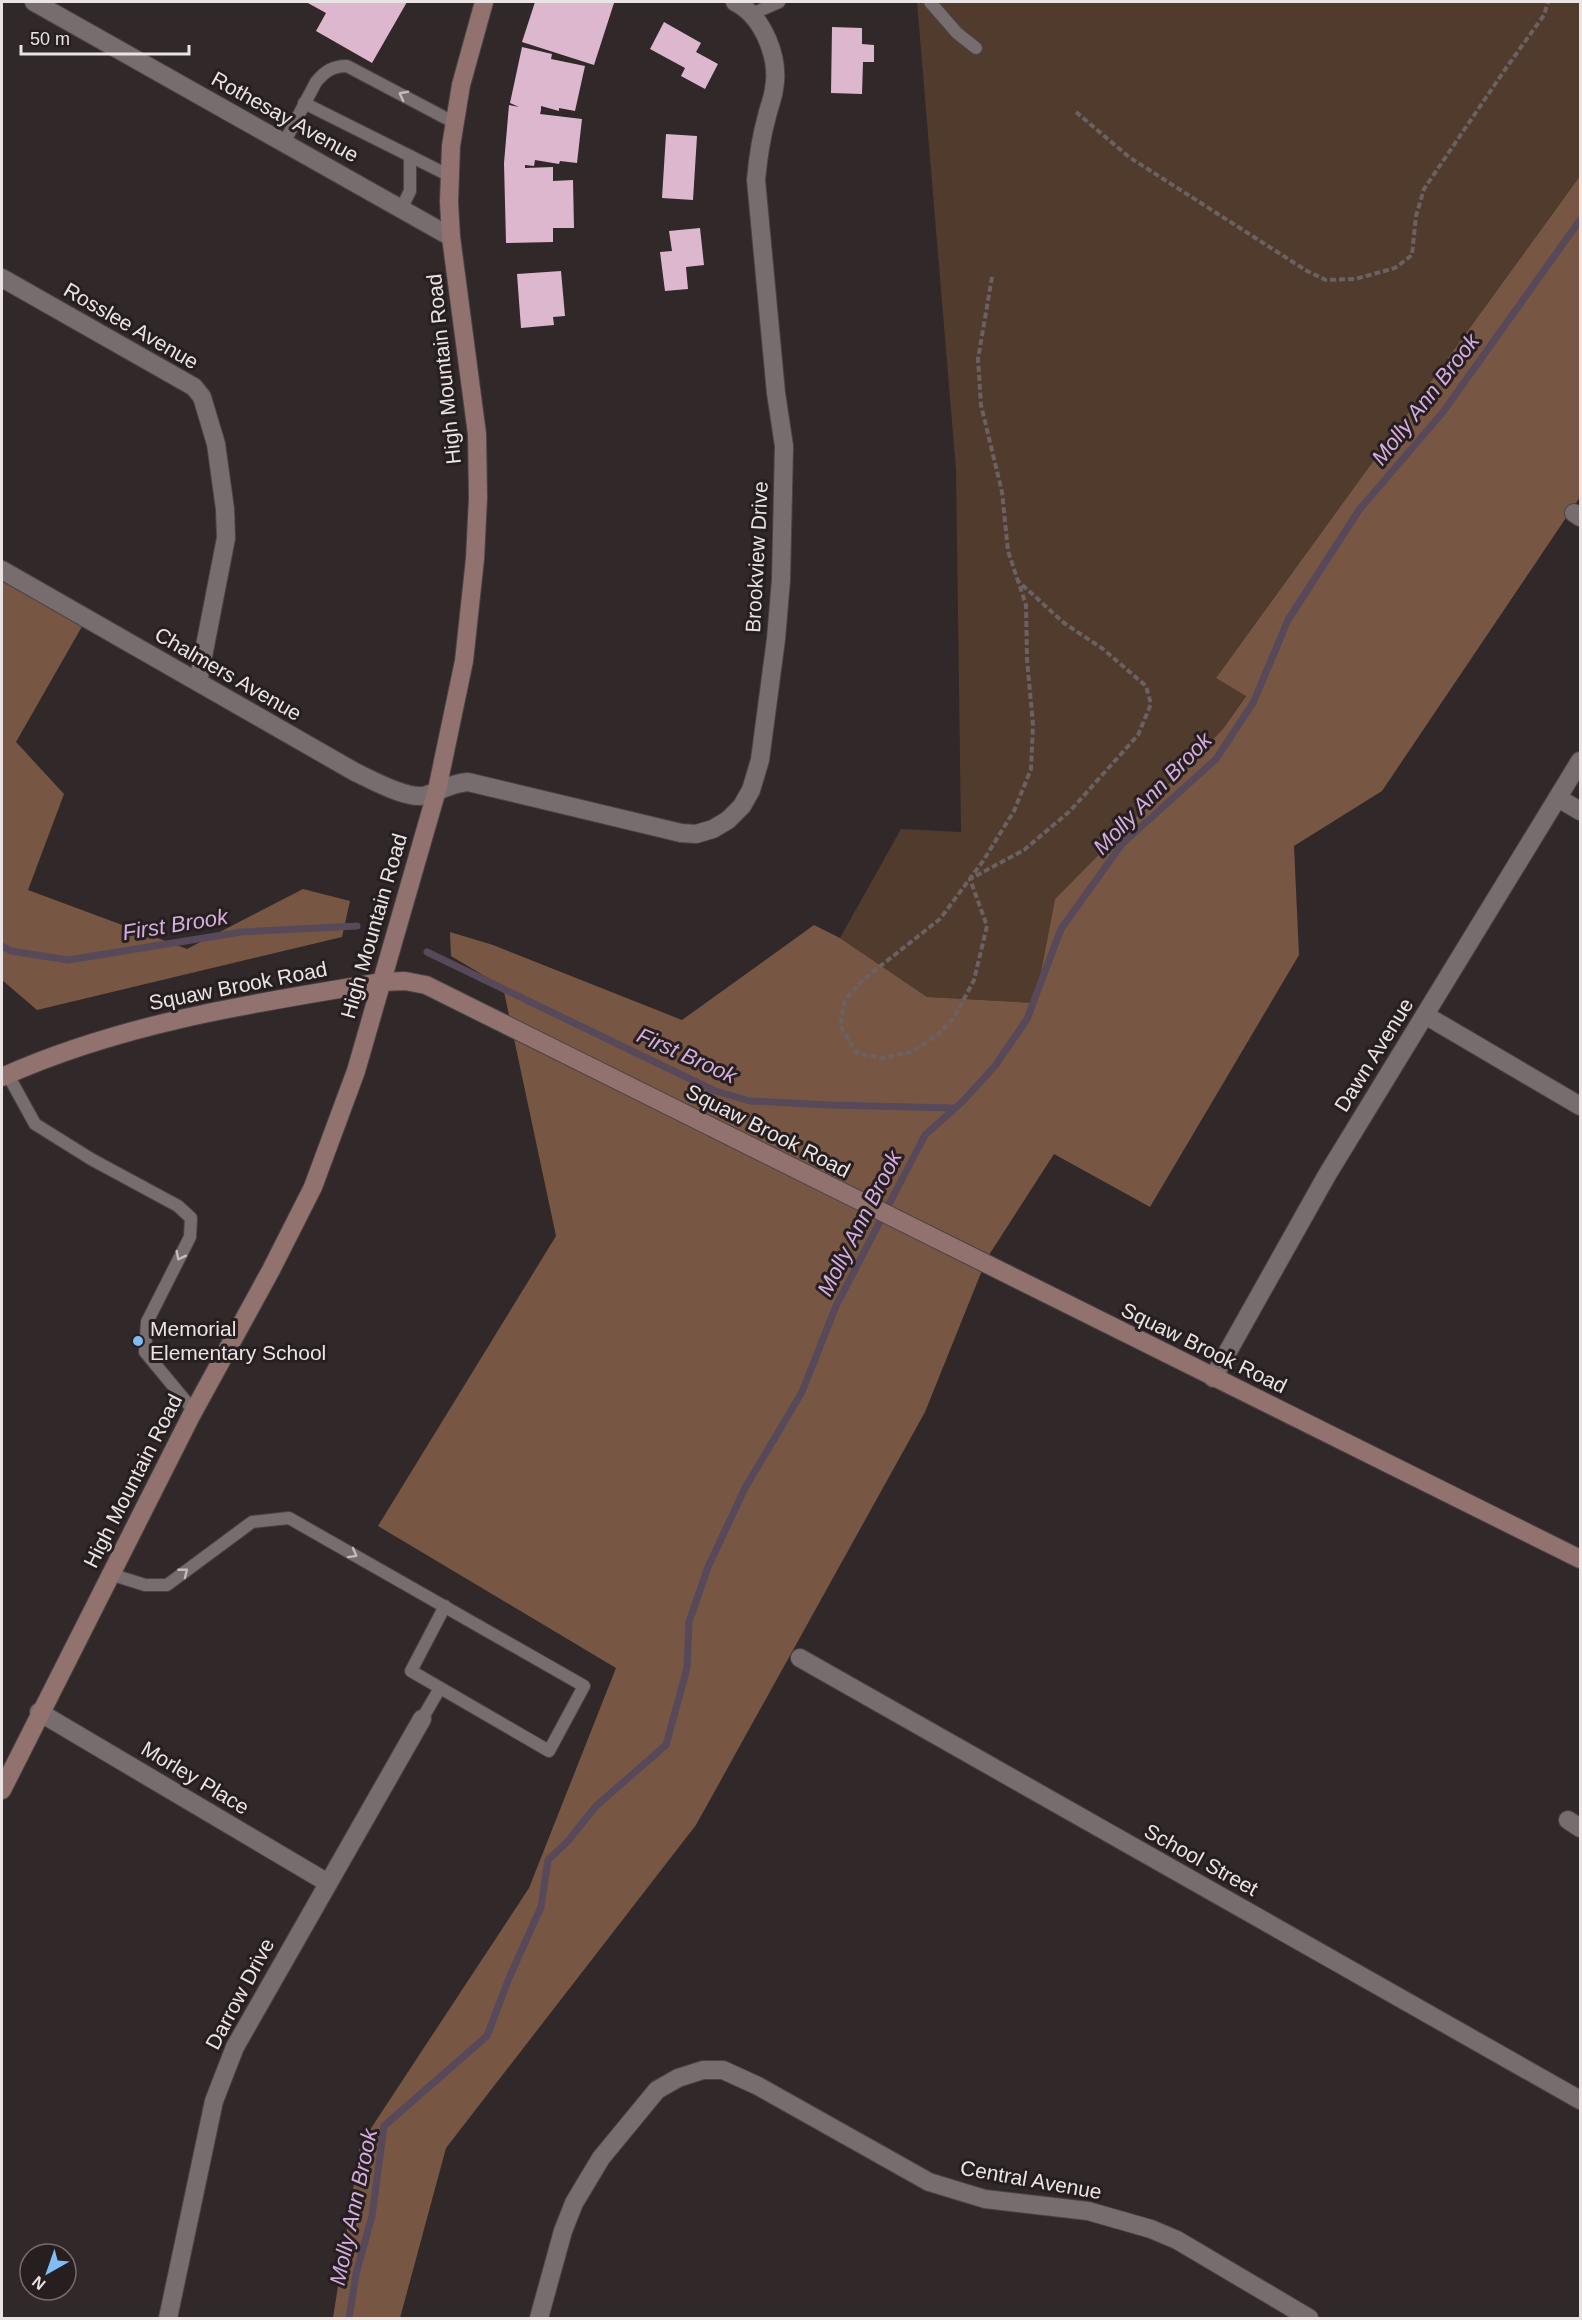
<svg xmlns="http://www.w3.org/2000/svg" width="1582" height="2320" font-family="Arial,sans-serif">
  <rect width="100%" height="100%" fill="#312829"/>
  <path fill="#513b2d" d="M 917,2 L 1580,2 L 1580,176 L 1216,678 L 1246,695 L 1223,729 L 1055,899 L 1035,1003 L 927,997 L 840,938 L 901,829 L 961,832 L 956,470 Z"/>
  <g fill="#775743">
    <path d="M 1580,176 L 1580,497 L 1382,791 L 1294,846 L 1299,955 L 1150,1207 L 1054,1154 L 987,1258 L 925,1412 L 696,1825 L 446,2148 L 400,2318 L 333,2318 L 360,2145 L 529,1888 L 616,1668 L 378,1526 L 556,1236 L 503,987 L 451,956 L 450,932 L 493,945 L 682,1020 L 814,925 L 840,938 L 927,997 L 1035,1003 L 1055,899 L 1223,729 L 1246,696 L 1216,678 Z"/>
    <path d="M 2,571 L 84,623 L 16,742 L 64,794 L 28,890 L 187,949 L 303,889 L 350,901 L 342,937 L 37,1010 L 2,980 Z"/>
  </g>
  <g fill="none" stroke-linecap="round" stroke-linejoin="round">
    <g stroke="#574959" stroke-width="7">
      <path d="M 2,946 L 11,951 L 68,960 L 241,932 L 357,926"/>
      <path d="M 427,952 L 715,1091 L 750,1101 L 829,1105 L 953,1108"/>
      <path d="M 349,2318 L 356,2274 L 372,2216 L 384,2126 L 487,2036 L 509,1978 L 541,1907 L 548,1860 L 568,1841 L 596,1806 L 666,1745 L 687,1668 L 689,1622 L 708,1567 L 745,1488 L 802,1392 L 836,1306 L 925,1135 L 962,1102 L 995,1066 L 1027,1019 L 1061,929 L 1122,844 L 1216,759 L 1253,703 L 1288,620 L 1359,510 L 1443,412 L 1580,220"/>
    </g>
  </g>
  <g fill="#ddb7ce">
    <path d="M 306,2 L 407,2 L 372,63 L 316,31 L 326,13 Z"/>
    <path d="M 535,2 L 614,3 L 594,65 L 522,42 Z"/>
    <path d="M 664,22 L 701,43 L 696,52 L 718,64 L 705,89 L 681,76 L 685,68 L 650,49 Z"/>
    <path d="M 832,27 L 862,28 L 862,44 L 874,45 L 874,62 L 863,62 L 862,94 L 831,93 Z"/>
    <path d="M 522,47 L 552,54 L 551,59 L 585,66 L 575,111 L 559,108 L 559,111 L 541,106 L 541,110 L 540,114 L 582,119 L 577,163 L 560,161 L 559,164 L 535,160 L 534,166 L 525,165 L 525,168 L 553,167 L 553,181 L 573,180 L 574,228 L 553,228 L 553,242 L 506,243 L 504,163 L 509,105 L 519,107 L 510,103 Z"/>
    <path d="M 666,134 L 697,136 L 693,200 L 662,198 Z"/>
    <path d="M 700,228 L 704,265 L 686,267 L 688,289 L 665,291 L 660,252 L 672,251 L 669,231 Z"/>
    <path d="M 561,271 L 565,316 L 553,317 L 554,325 L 521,328 L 517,274 Z"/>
  </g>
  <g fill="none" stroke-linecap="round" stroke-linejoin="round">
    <defs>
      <g id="lane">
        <path d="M 930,2 L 957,33 L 976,48"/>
        <path d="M 752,14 L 779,2"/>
        <path d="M 304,103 L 450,176"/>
        <path d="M 284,143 L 316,82 C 325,71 333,66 347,66 L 455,123"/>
        <path d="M 401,209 L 410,191 L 410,156"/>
        <path d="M 8,1075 L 35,1124 L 91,1159 L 178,1206 L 191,1218 L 190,1237 L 147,1322 L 145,1352 L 194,1411"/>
        <path d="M 110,1574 L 145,1585 L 167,1585 L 252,1522 L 289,1518 L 584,1686 L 549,1751 L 411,1671 L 445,1606"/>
        <path d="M 422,1719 L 440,1688"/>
      </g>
      <g id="street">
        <path d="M 34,2 L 451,237"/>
        <path d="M 2,278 L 194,387 L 202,397 L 216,444 L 225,509 L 226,538 L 198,682"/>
        <path d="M 1574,513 L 1580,517"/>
        <path d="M 2,570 L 355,772 C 372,780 409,801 427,795 C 442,790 452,783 468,782 L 681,833 L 696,834 L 713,829 L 728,820 L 742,806 L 751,790 L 760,760 L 776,639 L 781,580 L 784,446 L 776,393 L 756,180 C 758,158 761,137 767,116 C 769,107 773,98 774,89 C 780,58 763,16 735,2"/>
        <path d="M 1558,798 L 1580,811"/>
        <path d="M 1425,1015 L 1580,1106"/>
        <path d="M 1213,1378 L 1327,1175 L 1580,761"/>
        <path d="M 800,1658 L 1580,2100"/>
        <path d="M 39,1712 L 328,1883"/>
        <path d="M 1568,1820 L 1580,1828"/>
        <path d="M 168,2318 L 214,2101 L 235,2047 L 422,1719"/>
        <path d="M 539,2318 L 563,2231 L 574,2203 L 601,2158 L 657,2090 L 678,2078 L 703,2070 L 723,2070 L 758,2086 L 929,2182 L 985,2199 L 1088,2211 L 1151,2229 L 1177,2240 L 1309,2318"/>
      </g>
      <g id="secondary">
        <path d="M 2,1077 C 122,1023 253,1003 382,982 L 405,981 L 426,985 L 1580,1559"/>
        <path d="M 2,1790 L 191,1416 L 271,1270 L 313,1187 L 356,1071 L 437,790 L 464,661 L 475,559 L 478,498 L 477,434 L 451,237 L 449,202 L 451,146 L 461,85 L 484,2"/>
      </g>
    </defs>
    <use href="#lane" stroke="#4b4345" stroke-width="14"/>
    <use href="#street" stroke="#4b4345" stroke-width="20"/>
    <use href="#secondary" stroke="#4b4345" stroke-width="20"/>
    <g stroke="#696162" stroke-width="4" stroke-dasharray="6 3" stroke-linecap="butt">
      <path d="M 1076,112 L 1129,157 L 1307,271 L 1326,280 L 1355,279 L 1395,268 L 1412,255 L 1416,216 L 1424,189 L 1504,71 L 1544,15 L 1548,2"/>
      <path d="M 992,277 L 978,359 L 981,405 L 1002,492 L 1008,551 L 1026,605 L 1027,659 L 1033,725 L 1031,769 L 1014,811 L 983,861 L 940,919 L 864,979 L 845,1000 L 840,1026 L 857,1053 L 882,1058 L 912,1052 L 937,1035 L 954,1018 L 974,980 L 987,926 L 970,879 L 1024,850 L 1070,811 L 1138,735 L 1151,704 L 1146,686 L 1103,649 L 1064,623 L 1018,581"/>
    </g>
    <use href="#lane" stroke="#786d6e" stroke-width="12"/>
    <use href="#street" stroke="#786d6e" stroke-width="18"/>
    <use href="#secondary" stroke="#92726f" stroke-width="18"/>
  </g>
  <defs><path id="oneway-chevron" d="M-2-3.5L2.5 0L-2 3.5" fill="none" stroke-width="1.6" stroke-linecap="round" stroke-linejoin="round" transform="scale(1.5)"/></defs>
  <g stroke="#c3babb">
    <use href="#oneway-chevron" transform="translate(403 95) rotate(-152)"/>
    <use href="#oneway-chevron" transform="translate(180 1256) rotate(117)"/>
    <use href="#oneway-chevron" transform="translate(353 1554) rotate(29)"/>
    <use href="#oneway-chevron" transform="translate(184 1572) rotate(-38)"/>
  </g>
  <circle fill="#7fbdf9" stroke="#271e20" stroke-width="2" cx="138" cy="1341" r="6"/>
  <g text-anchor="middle" stroke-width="6" stroke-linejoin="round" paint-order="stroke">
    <g font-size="21" fill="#ebe4e5" stroke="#271e20">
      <text transform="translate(285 117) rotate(29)" y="7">Rothesay Avenue</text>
      <text transform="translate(131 326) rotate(30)" y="7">Rosslee Avenue</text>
      <text transform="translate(444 369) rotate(-96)" y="7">High Mountain Road</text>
      <text transform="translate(757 557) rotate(-87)" y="7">Brookview Drive</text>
      <text transform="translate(228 674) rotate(30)" y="7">Chalmers Avenue</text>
      <text transform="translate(374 926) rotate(-74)" y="7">High Mountain Road</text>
      <text transform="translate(238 986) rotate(-11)" y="7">Squaw Brook Road</text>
      <text transform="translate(1374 1055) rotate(-58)" y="7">Dawn Avenue</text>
      <text transform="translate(768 1131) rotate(27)" y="7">Squaw Brook Road</text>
      <text transform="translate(1204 1348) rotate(26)" y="7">Squaw Brook Road</text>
      <text transform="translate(133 1481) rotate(-63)" y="7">High Mountain Road</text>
      <text transform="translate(195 1778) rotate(31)" y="7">Morley Place</text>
      <text transform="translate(1201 1860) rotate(29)" y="7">School Street</text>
      <text transform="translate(240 1994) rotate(-62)" y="7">Darrow Drive</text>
      <text transform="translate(1031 2180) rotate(10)" y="7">Central Avenue</text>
    </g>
    <g font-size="21" fill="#ebe4e5" stroke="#271e20" text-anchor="start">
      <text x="150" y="1336">Memorial<tspan x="150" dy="24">Elementary School</tspan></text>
    </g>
    <g font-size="22" font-style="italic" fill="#d5ade0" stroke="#271e20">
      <text transform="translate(1425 399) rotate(-52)" y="8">Molly Ann Brook</text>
      <text transform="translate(1152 793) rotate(-46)" y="8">Molly Ann Brook</text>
      <text transform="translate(175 924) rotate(-9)" y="8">First Brook</text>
      <text transform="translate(687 1055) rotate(24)" y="8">First Brook</text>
      <text transform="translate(859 1223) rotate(-63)" y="8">Molly Ann Brook</text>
      <text transform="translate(353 2207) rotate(-78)" y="8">Molly Ann Brook</text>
    </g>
  </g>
  <rect width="1582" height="2320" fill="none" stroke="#ebe4e5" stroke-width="6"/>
  <g transform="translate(48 2272) rotate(220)"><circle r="28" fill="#271e20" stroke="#756d6f" stroke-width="1.5"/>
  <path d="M0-4.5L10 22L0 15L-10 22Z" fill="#7fbdf9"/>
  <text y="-9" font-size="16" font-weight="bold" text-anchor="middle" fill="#ebe4e5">N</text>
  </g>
  <path d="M21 45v9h168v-9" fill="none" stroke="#ebe4e5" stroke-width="3"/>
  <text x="30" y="45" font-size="18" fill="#ebe4e5" stroke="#271e20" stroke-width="4.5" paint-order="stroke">50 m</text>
</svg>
